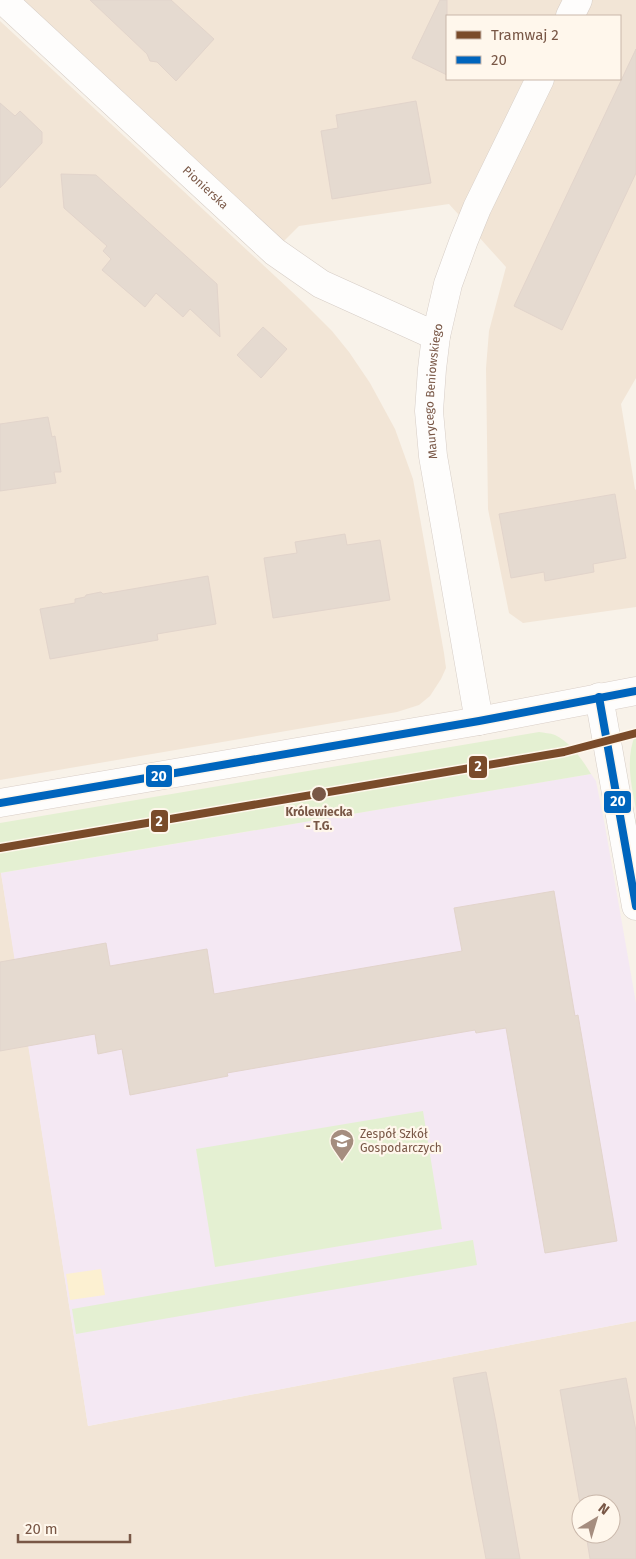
<svg xmlns="http://www.w3.org/2000/svg" width="636" height="1559" font-family="'Fira Sans',sans-serif">
  <rect width="100%" height="100%" fill="#f8f2e9"/>
  <g fill="#f2e5d6" fill-rule="evenodd">
    <path d="M 17,0 L 636,0 L 636,378 L 621,404 L 635,489 L 636,490 L 636,607 L 523,623 L 509,613 L 488,509 L 486,368 L 489,331 L 506,267 L 449,204 L 299,226 L 282,243 ZM 447,16 L 620,16 L 620,79 L 447,79 Z"/>
    <path d="M 0,21 L 304,303 L 332,331 L 349,352 L 370,383 L 395,429 L 413,479 L 444,653 L 446,668 L 441,679 L 430,696 L 419,705 L 397,712 L 0,780 Z"/>
    <path d="M 0,873 L 1,873 L 15,959 L 88,1426 L 636,1321 L 636,1559 L 0,1559 ZM 581,1504 L 611,1504 L 611,1534 L 581,1534 Z"/>
  </g>
  <path fill="#f4e8f3" d="M 591,774 L 596,781 L 605,826 L 636,1003 L 636,1321 L 88,1426 L 1,873 Z"/>
  <g fill="#e4f0d2">
    <path d="M 539,732 C 544,733 550,733 555,735 C 571,743 582,759 591,774 L 0,873 L 0,823 Z"/>
    <path d="M 636,733 L 636,809 C 631,783 625,758 636,733 Z"/>
    <path d="M 423,1111 L 442,1229 L 215,1267 L 196,1149 Z"/>
    <path d="M 473,1240 L 477,1265 L 76,1334 L 72,1309 Z"/>
  </g>
  <path fill="#fcf0d1" d="M 101,1269 L 105,1295 L 70,1300 L 66,1274 Z"/>
  <g fill="#e5dad0" stroke="#e2d4cb">
    <path d="M 90,0 L 171,0 L 214,39 L 176,81 L 157,62 L 150,61 L 147,54 Z"/>
    <path d="M 440,0 L 447,0 L 447,75 L 412,58 Z"/>
    <path d="M 636,49 L 636,173 L 562,330 L 514,306 Z"/>
    <path d="M 416,101 L 431,183 L 332,199 L 321,131 L 338,128 L 336,115 Z"/>
    <path d="M 0,103 L 15,116 L 20,111 L 42,132 L 42,143 L 0,188 Z"/>
    <path d="M 61,174 L 96,175 L 217,284 L 220,337 L 190,309 L 183,317 L 156,293 L 145,307 L 102,270 L 111,259 L 103,251 L 107,246 L 64,208 Z"/>
    <path d="M 263,327 L 287,349 L 261,378 L 237,355 Z"/>
    <path d="M 48,417 L 52,437 L 55,436 L 61,472 L 54,472 L 56,483 L 0,491 L 0,424 Z"/>
    <path d="M 615,494 L 626,558 L 593,564 L 594,572 L 545,581 L 544,572 L 511,578 L 499,514 Z"/>
    <path d="M 345,534 L 347,545 L 380,540 L 390,600 L 273,618 L 264,558 L 297,553 L 295,542 Z"/>
    <path d="M 208,576 L 216,624 L 157,634 L 158,640 L 50,659 L 40,609 L 75,603 L 75,599 L 85,597 L 86,595 L 101,592 L 103,594 Z"/>
    <path d="M 554,891 L 575,1016 L 578,1015 L 617,1241 L 545,1253 L 506,1028 L 476,1033 L 475,1030 L 227,1073 L 228,1076 L 130,1095 L 122,1049 L 98,1054 L 95,1034 L 0,1051 L 0,962 L 106,943 L 110,966 L 207,949 L 214,994 L 462,951 L 454,908 Z"/>
    <path d="M 486,1372 L 496,1423 L 520,1559 L 486,1559 L 473,1490 L 453,1378 Z"/>
    <path d="M 626,1378 L 636,1431 L 636,1559 L 590,1559 L 586,1534 L 611,1534 L 611,1504 L 581,1504 L 581,1509 L 560,1390 Z"/>
  </g>
  <g fill="none" stroke-linecap="round" stroke-linejoin="round">
    <defs>
      <g id="street">
        <path id="s1" d="M 3,0 L 275,252 L 321,284 L 436,336"/>
        <path d="M 570,16 L 578,0"/>
        <path d="M 599,697 L 636,906"/>
        <path id="s2" d="M 479,721 L 433,456 L 429,411 L 432,369 L 436,336 L 448,284 L 464,240 L 477,208 L 540,79"/>
      </g>
      <path id="secondary" d="M 0,803 L 479,721 L 636,691"/>
    </defs>
    <use href="#street" stroke="#d6cdc6" stroke-width="29"/>
    <use href="#secondary" stroke="#d9cec7" stroke-width="29"/>
    <use href="#street" stroke="#fefdfc" stroke-width="28"/>
    <use href="#secondary" stroke="#fefdfc" stroke-width="28"/>
    <defs>
      <g id="bus-1">
        <path d="M 599,697 L 636,906"/>
        <path d="M 0,803 L 479,721 L 636,691"/>
      </g>
    </defs>
    <use href="#bus-1" stroke="#fff7ec" stroke-width="11"/>
    <use href="#bus-1" stroke="#0065bd" stroke-width="8"/>
    <defs>
      <path id="tram-1" d="M 0,848 L 564,752 L 636,733"/>
    </defs>
    <use href="#tram-1" stroke="#fff7ec" stroke-width="11"/>
    <use href="#tram-1" stroke="#7a4b2a" stroke-width="8"/>
  </g>
  <defs>
    <symbol id="school-pin" viewBox="-11 -11 22 30"><path d="M0 17L-7.5 6A9.5 9.5 0 1 1 7.5 6Z" fill="#a58d7f" stroke="#fff7ec"/><path d="M0-5L7-2L0 1L-7-2ZM-4 1L0 2.5L4 1V4Q0 6-4 4Z" fill="#fff"/></symbol>
  </defs>
  <g fill-rule="evenodd">
    <use href="#school-pin" x="328" y="1127" width="28" height="38"/>
  </g>
  <circle fill="#795746" stroke="#fff7ec" stroke-width="2" cx="319" cy="794" r="8"/>
  <g text-anchor="middle" stroke-width="4.5" stroke-linejoin="round" paint-order="stroke">
    <g font-size="12" fill="#795746" stroke="#fff7ec">
      <text dy="4" stroke="none"><textPath href="#s1" startOffset="276">Pionierska</textPath></text>
      <text dy="4" stroke="none"><textPath href="#s2" startOffset="334">Maurycego Beniowskiego</textPath></text>
    </g>
    <g font-size="12" font-weight="bold" fill="#795746" stroke="#fff7ec">
      <text x="319" y="816">Królewiecka<tspan x="319" dy="14">- T.G.</tspan></text>
    </g>
    <g font-size="12" fill="#795746" stroke="#fff7ec" text-anchor="start">
      <text x="360" y="1138">Zespół Szkół<tspan x="360" dy="14">Gospodarczych</tspan></text>
    </g>
  </g>
  <g stroke="#fff7ec" stroke-width="2">
    <rect x="468" y="755" width="20" height="24" rx="5" fill="#7a4b2a"/>
    <rect x="145" y="764" width="28" height="24" rx="5" fill="#0065bd"/>
    <rect x="603" y="790" width="29" height="24" rx="5" fill="#0065bd"/>
    <rect x="150" y="809" width="19" height="24" rx="5" fill="#7a4b2a"/>
  </g>
  <g font-size="14" text-anchor="middle" font-weight="bold" fill="#fff">
    <text x="478" y="771">2</text>
    <text x="159" y="781">20</text>
    <text x="618" y="806">20</text>
    <text x="159" y="826">2</text>
  </g>
  <rect x="446" y="15" width="175" height="65" fill="#fff7ec" stroke="#c9b7aa"/>
  <rect x="456" y="31" width="25" height="8" fill="#7a4b2a" stroke="#c9b7aa"/>
  <text x="491" y="40" font-size="15" fill="#795746">Tramwaj 2</text>
  <rect x="456" y="56" width="25" height="8" fill="#0065bd" stroke="#c9b7aa"/>
  <text x="491" y="65" font-size="15" fill="#795746">20</text>
  <g transform="translate(596 1519) rotate(38)"><circle r="24" fill="#fff7ec" stroke="#c9b7aa"/>
  <path d="M0-4L9 19L0 12L-9 19Z" fill="#a58d7f"/>
  <text y="-8" font-size="14" font-weight="bold" text-anchor="middle" fill="#795746">N</text>
  </g>
  <path d="M18 1534v8h112v-8" fill="none" stroke="#795746" stroke-width="2.5"/>
  <text x="25" y="1534" font-size="15" fill="#795746" stroke="#fff7ec" stroke-width="4" paint-order="stroke">20 m</text>
</svg>
